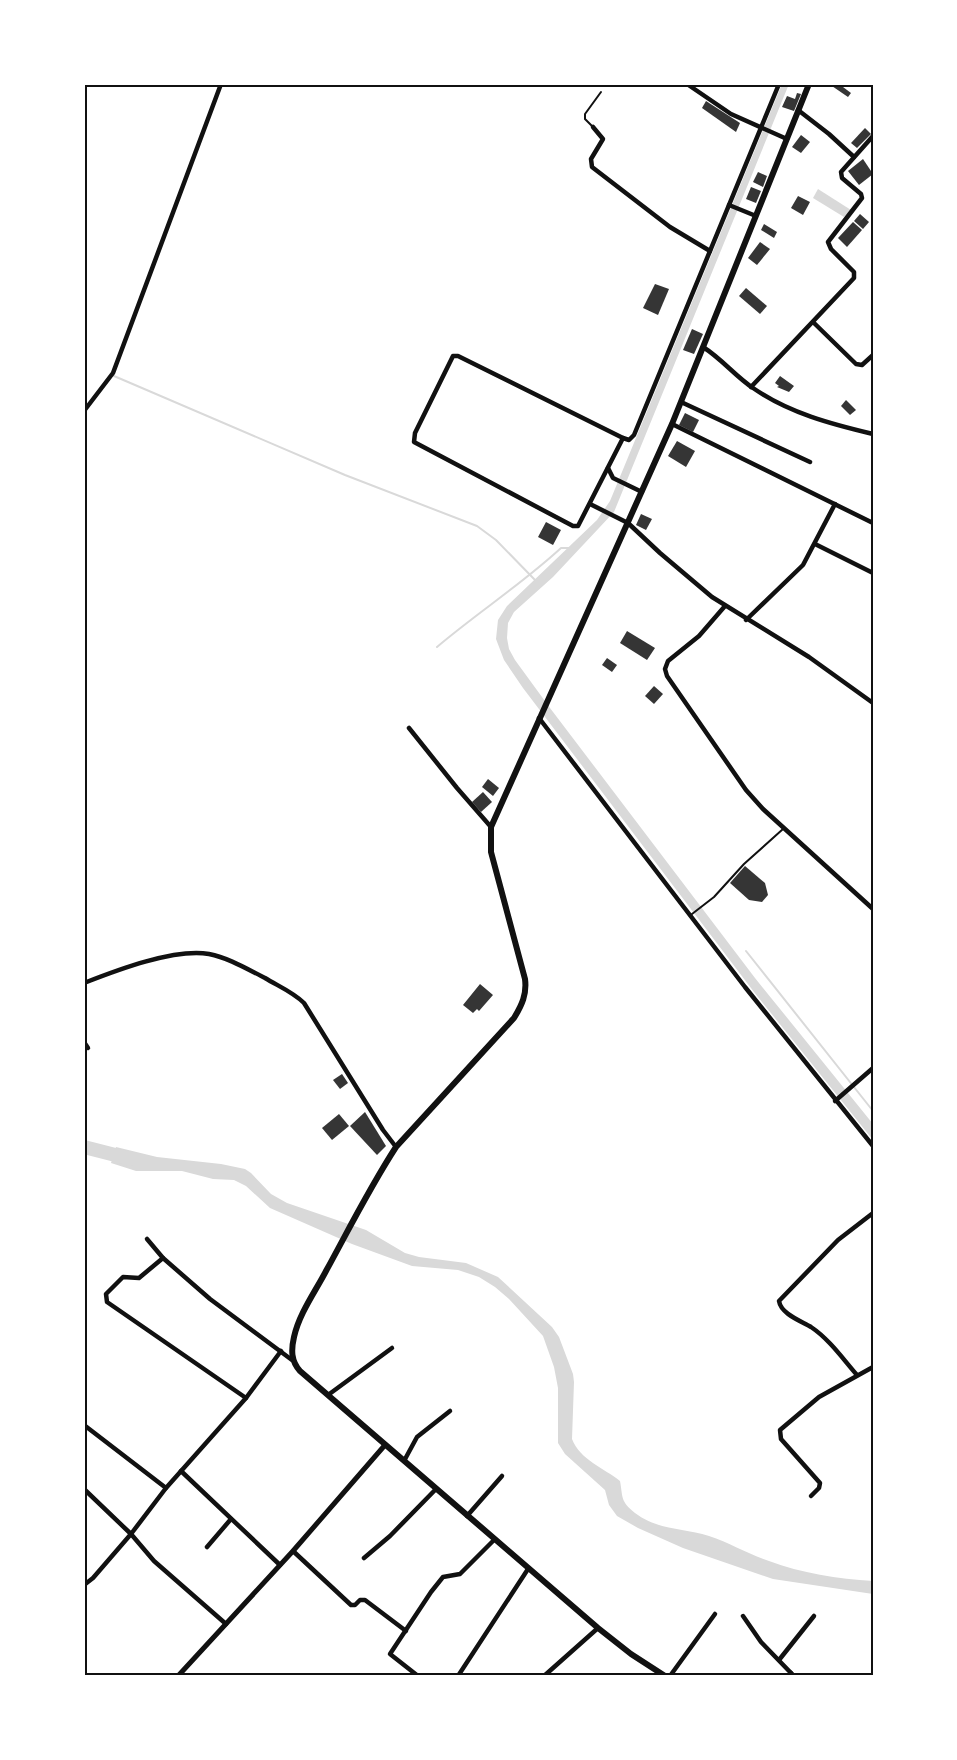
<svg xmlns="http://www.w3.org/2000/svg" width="957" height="1760" font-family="'Public Sans',sans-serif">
  <rect width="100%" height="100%" fill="#fff"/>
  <g fill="#d9d9d9">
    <path d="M 782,84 L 789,84 L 614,512 L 553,577 L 514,612 L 508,623 L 507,638 L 509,649 L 515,660 L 550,708 L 755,978 L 873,1124 L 873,1140 L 754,992 L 523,688 L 504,660 L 496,639 L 498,620 L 507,606 L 597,520 L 610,501 Z"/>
    <path d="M 818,189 L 851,210 L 844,217 L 813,198 Z"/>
    <path d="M 116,1147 L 157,1157 L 221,1164 L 245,1169 L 251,1173 L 271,1194 L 287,1203 L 366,1230 L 405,1253 L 419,1257 L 466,1263 L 498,1277 L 552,1327 L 559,1337 L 573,1374 L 574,1382 L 572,1439 C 580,1460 604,1468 620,1481 C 623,1497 620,1501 635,1513 C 657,1530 683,1528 709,1536 C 730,1543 748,1554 769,1561 C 801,1573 838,1579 873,1581 L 873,1594 L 773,1579 L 683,1548 L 638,1528 L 617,1516 L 609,1505 L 605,1490 L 565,1454 L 558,1443 L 558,1388 L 554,1367 L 543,1336 L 509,1299 L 495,1287 L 479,1277 L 458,1270 L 412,1266 L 352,1244 L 270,1208 L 246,1186 L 234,1180 L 213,1179 L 182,1171 L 136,1171 L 111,1163 Z"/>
  </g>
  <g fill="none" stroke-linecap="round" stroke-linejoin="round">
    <g stroke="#d9d9d9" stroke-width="2">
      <path d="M 114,376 L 345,475 L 477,526 L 496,540 L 536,581"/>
      <path d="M 437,647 C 477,613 522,584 561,548 L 570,548"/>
      <path d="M 746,951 L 873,1111"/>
    </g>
    <path stroke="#d9d9d9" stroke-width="14" d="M 84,1147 L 131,1159"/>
  </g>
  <g fill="#353535">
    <path d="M 829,84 L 839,84 L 851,93 L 848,97 Z"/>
    <path d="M 797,93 L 801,94 L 794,111 L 782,107 L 787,96 L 795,99 Z"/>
    <path d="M 706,101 L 740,123 L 736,132 L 702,108 Z"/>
    <path d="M 865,128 L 871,134 L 857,148 L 851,143 Z"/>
    <path d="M 801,135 L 810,142 L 801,153 L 792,147 Z"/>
    <path d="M 863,159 L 873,174 L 859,185 L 848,171 Z"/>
    <path d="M 758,172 L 767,176 L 763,187 L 753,182 Z"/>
    <path d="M 751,187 L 761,191 L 756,203 L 746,199 Z"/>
    <path d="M 798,196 L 810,202 L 803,215 L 791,208 Z"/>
    <path d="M 860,214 L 869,222 L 863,229 L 854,221 Z"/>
    <path d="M 853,222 L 862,230 L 847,247 L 838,238 Z"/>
    <path d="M 764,224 L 777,232 L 774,238 L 761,230 Z"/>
    <path d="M 760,242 L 770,249 L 757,265 L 748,258 Z"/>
    <path d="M 655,284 L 669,289 L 658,315 L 643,308 Z"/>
    <path d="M 746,288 L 767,306 L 760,314 L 739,296 Z"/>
    <path d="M 692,329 L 703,334 L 694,354 L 683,350 Z"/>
    <path d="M 780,376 L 794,386 L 789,392 L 777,387 L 779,386 L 775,383 Z"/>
    <path d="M 846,400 L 856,410 L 850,415 L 841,406 Z"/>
    <path d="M 685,413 L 699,420 L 693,432 L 679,425 Z"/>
    <path d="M 677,441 L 695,451 L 686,467 L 668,456 Z"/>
    <path d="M 641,514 L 652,519 L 646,530 L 636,525 Z"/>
    <path d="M 546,522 L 561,530 L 553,545 L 538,537 Z"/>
    <path d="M 627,631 L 655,648 L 647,660 L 620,643 Z"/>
    <path d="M 607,658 L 617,665 L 612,672 L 602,665 Z"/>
    <path d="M 654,686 L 663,694 L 654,704 L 645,696 Z"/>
    <path d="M 488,779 L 499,788 L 493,796 L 482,787 Z"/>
    <path d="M 483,792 L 492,802 L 481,812 L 472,802 Z"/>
    <path d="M 745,866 L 765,883 L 768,895 L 762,902 L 749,900 L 730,883 Z"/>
    <path d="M 480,984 L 493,995 L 479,1011 L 477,1009 L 473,1013 L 463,1005 Z"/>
    <path d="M 342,1074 L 348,1083 L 340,1089 L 333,1080 Z"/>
    <path d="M 365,1112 L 386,1146 L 377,1155 L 350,1126 Z"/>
    <path d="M 339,1114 L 349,1126 L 332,1140 L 322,1128 Z"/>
  </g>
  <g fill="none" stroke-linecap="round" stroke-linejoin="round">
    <g stroke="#111" stroke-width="2">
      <path d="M 593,127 L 585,119 L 585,114 L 601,92"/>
      <path d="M 692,914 L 714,897 L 744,864 L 783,829"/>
    </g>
    <g stroke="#111" stroke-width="4.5">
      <path d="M 687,84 L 731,114 L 787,139"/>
      <path d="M 798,110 L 829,134 L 854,157"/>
      <path d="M 593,127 L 603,139 L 591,159 L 592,167 L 670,227 L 710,251"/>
      <path d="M 729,205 L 756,216"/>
      <path d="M 813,322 L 856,364 L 862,365 L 873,355"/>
      <path d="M 703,347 C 722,359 735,376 753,388 C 789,413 831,424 873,434"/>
      <path d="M 453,356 L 458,356 L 623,438 L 578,526 L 573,526 L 414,442 L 415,433 Z"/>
      <path d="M 751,387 L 854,278 L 854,272 L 831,249 L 828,242 L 862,198 L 861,194 L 842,178 L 841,172 L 873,136"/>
      <path d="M 681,402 L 810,462"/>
      <path d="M 84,411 L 113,373 L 221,84"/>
      <path d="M 672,424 L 873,523"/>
      <path d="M 623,438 L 629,440 L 634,435 L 779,84"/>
      <path d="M 608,468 L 613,478 L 642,492"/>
      <path d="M 590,504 L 628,523 L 660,553 L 712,597 L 809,657 L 873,703"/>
      <path d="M 815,544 L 873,573"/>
      <path d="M 725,606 L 699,636 L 668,661 L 665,669 L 667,676 L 746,790 L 763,809 L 873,909"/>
      <path d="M 746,620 L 803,565 L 835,504"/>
      <path d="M 539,718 L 745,987 L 873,1146"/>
      <path d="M 409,728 L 457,788 L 491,827"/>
      <path d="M 84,983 C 117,970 175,948 209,954 C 229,958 247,969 265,978 C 278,986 293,992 304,1003 L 383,1130 L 396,1147"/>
      <path d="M 84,1042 L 88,1048"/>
      <path d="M 835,1101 L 873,1068"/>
      <path d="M 147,1239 L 163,1258"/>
      <path d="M 857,1375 C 843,1359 829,1339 811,1327 C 801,1321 781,1314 779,1301 L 838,1240 L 873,1213"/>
      <path d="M 328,1395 L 392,1348"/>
      <path d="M 246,1398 L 107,1302 L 106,1294 L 123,1277 L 139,1278 L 163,1258 L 210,1299 L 292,1360"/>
      <path d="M 84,1425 L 166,1488"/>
      <path d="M 404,1461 L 417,1437 L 450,1411"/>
      <path d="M 181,1471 L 280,1565"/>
      <path d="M 84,1489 L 131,1534 L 154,1561 L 226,1624"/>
      <path d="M 811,1496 L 819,1488 L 820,1483 L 781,1439 L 780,1430 L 819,1397 L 873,1367"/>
      <path d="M 467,1516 L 502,1476"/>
      <path d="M 207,1547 L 231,1519"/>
      <path d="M 293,1551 L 351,1605 L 355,1605 L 360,1600 L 365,1600 L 406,1631"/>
      <path d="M 364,1558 L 390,1536 L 436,1489"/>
      <path d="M 84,1585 L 93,1578 L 131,1534 L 166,1488 L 246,1398 L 281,1351"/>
      <path d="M 743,1616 L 761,1642 L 791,1673"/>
      <path d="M 779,1660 L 814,1616"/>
      <path d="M 418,1676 L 390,1654 L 431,1592 L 443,1577 L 460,1574 L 494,1540"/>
      <path d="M 458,1676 L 528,1569"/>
      <path d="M 544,1676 L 598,1628"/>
      <path d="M 670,1676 L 715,1614"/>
      <path d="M 788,1676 L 791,1673 L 794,1676"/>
    </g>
    <path stroke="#111" stroke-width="5" d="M 178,1676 L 293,1551 L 385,1445"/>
    <path stroke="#111" stroke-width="6" d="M 665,1676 L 631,1654 L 598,1628 L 300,1371 C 291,1361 291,1350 294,1337 C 299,1314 315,1292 326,1271 C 349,1229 370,1187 396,1147 L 514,1018 C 522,1005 527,994 525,979 L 491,852 L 491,827 L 672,424 L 809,84"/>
  </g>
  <rect width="957" height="1760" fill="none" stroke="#ffffff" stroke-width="171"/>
  <rect x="86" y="86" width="786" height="1588" fill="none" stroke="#111" stroke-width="2"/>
</svg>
